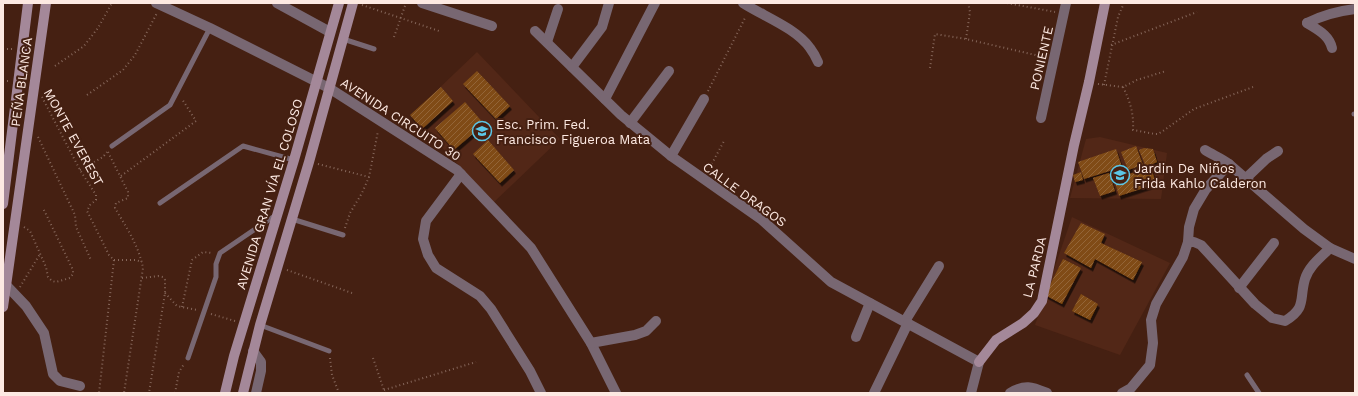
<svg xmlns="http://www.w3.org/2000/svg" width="1358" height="396" font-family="'Work Sans',sans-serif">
  <defs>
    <pattern id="building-hatch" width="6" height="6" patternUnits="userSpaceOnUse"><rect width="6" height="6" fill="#804b15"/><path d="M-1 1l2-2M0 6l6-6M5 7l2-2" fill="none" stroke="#936537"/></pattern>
    <filter id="shadow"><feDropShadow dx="2" dy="3.5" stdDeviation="0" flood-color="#0009"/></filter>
  </defs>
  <rect width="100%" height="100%" fill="#452012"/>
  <g fill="#522717">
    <path d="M 477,52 L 560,139 L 494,202 L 411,115 Z"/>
    <path d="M 1100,137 L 1167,153 L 1161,199 L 1070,198 L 1086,139 Z"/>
    <path d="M 1072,217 L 1170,263 L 1120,355 L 1035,325 Z"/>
  </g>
  <g fill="url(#building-hatch)" filter="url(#shadow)">
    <path d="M 477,71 L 510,106 L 496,119 L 463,84 Z"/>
    <path d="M 441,87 L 453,101 L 422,129 L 410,115 Z"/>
    <path d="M 465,102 L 484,124 L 454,150 L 435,128 Z"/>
    <path d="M 488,140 L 514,170 L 500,183 L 473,154 Z"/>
    <path d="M 1136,146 L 1143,165 L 1128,170 L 1121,152 Z"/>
    <path d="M 1144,148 L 1153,149 L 1157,162 L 1146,167 L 1139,150 Z"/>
    <path d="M 1116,149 L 1122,167 L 1084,179 L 1078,162 Z"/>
    <path d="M 1151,167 L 1156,184 L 1119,196 L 1114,179 Z"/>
    <path d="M 1081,172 L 1083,180 L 1075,182 L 1073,175 Z"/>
    <path d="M 1109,173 L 1115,191 L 1100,196 L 1093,178 Z"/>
    <path d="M 1081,223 L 1105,234 L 1101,243 L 1142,262 L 1133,280 L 1095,259 L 1091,268 L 1064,253 Z"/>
    <path d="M 1063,259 L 1081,268 L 1062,304 L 1045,295 Z"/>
    <path d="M 1081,294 L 1098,304 L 1090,320 L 1072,311 Z"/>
  </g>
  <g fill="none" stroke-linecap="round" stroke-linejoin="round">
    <g stroke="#85665a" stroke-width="2" stroke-dasharray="1 3" stroke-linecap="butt">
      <path d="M 1007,3 L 1055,12"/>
      <path d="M 362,5 L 439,31"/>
      <path d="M 394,37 L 406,3"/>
      <path d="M 966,39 L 970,12 L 968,3"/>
      <path d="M 1111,45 L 1197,12"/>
      <path d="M 3,49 L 14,49"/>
      <path d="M 55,66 L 84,46 L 98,28 L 112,3"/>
      <path d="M 930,68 L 935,34 L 966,39 L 1044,57"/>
      <path d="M 3,81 L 8,81"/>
      <path d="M 1098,84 L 1123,87 L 1137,80 L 1166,71"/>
      <path d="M 1104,85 L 1118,17 L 1124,3"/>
      <path d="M 1123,87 C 1130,101 1134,114 1133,130 L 1155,134 L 1158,134 L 1163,131 L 1194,109 L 1253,87"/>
      <path d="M 708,91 L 746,16"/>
      <path d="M 87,95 L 123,70 L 135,55 L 157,13"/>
      <path d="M 42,97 L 80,170 L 96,195 L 96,200 L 90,205 L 87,211 L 109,255 L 114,260 L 99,393"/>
      <path d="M 38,137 L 75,215 L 76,227 L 91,260"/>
      <path d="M 108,152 L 128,192 L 128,198 L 116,203 L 115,208 C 126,227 139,246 143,268 L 124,393"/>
      <path d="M 318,164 L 369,177"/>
      <path d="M 80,170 L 103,157 L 107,152"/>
      <path d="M 708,171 L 724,141"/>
      <path d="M 121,176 L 196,121 L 182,99"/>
      <path d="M 24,227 L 30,231 L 46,267 L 48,277 L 52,281 L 56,282 L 70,278 L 73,274 L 73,270 L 43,208"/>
      <path d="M 345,228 L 350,213 L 362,193 L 369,177 L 378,131"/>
      <path d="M 114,260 L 136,260 L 142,262"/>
      <path d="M 287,270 L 352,293"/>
      <path d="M 142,278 L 158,276 L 163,277 L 165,280 L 165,293 L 149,393"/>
      <path d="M 20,287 L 40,254"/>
      <path d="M 165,293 L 177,306 L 197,310"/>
      <path d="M 182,307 L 192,260 L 203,252 L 212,253"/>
      <path d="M 211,314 L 235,321"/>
      <path d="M 330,358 L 332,375 L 339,393"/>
      <path d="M 373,358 L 385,393"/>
      <path d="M 384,390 L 476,362"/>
      <path d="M 175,393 L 179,372 L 184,364"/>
    </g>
    <g stroke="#786772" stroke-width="5">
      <path d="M 343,39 L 374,49"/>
      <path d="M 1354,114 L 1355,114"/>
      <path d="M 112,146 L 170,105 L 210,28"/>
      <path d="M 160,203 L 243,146 L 294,160"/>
      <path d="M 292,219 L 343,235"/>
      <path d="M 260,325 L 329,351"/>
      <path d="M 188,358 L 216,277 L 216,264 L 220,253 L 276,215"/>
      <path d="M 1247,375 L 1259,393"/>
    </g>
    <g stroke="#786772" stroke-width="10">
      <path d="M 156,3 L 210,28 L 329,88 L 457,170 L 531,248 L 591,343 L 616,393"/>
      <path d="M 277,3 L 330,32"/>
      <path d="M 422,3 L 492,26"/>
      <path d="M 743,3 C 763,16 796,28 810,48 C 813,52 816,57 818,62"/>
      <path d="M 1307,23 C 1323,15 1338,11 1355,9"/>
      <path d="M 1307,23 C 1318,30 1329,35 1332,48"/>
      <path d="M 535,31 L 621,115 L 671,156 L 762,220 L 831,282 L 979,362 L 971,393"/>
      <path d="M 547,42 L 558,9"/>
      <path d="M 572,67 L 602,27 L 609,3"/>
      <path d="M 605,99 L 655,3"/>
      <path d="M 1041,118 L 1066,3"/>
      <path d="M 630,123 L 669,71"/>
      <path d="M 1205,150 C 1213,155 1221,158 1229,164 L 1304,229 L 1330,248 L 1355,259"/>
      <path d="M 671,156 L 704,99"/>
      <path d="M 461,174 L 426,221 L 423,239 L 428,255 L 436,268 L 480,296 L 491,309 L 530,371 L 541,393"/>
      <path d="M 1246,178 L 1266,159 L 1278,151"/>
      <path d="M 1188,242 L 1194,242 L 1201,245 L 1255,304 L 1272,318 L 1285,321 C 1307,308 1299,299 1305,279 C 1309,266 1321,257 1330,248"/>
      <path d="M 6,285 L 26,306 L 44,333 L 53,374 L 60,381 L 80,386"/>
      <path d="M 1239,288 L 1274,243"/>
      <path d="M 905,321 L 939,266"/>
      <path d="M 856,337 L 870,303"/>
      <path d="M 591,343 L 635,335 L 646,331 L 656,321"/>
      <path d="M 253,351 L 261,362 L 261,371 L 256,393"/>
      <path d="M 874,393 L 908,323"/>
      <path d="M 1010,393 C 1025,384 1032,387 1047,393"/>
      <path d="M 1122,393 L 1131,388 L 1150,365 L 1153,343 L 1151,320 L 1156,304 L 1183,257 L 1188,242 L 1189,227 L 1194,209 L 1206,189 L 1229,164"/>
    </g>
    <g stroke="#a48899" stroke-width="10">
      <path d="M 3,204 L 28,3"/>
      <path d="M 3,307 L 46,3"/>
      <path d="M 979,362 L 996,340 L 1023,323 L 1034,313 L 1042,301 L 1074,145 L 1089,82 L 1105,3"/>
      <path d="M 225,393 L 234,356 L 294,160 L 339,3"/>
      <path d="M 243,393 L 260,325 L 309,162 L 353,3"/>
    </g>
  </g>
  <defs>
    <symbol id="school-ring" viewBox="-11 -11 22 22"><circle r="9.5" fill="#452012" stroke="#5cc7e7" stroke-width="1.5"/><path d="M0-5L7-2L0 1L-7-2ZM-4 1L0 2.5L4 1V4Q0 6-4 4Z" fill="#5cc7e7"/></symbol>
  </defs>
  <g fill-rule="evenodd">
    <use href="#school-ring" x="471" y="120" width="22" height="22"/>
    <use href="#school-ring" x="1109" y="164" width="22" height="22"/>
  </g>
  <g text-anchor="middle" stroke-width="4" stroke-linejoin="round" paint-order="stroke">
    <g font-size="13" fill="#fde9e2" stroke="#452012">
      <text transform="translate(1041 58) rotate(-77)" y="5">PONIENTE</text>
      <text transform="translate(21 82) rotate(-82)" y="5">PEÑA BLANCA</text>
      <text transform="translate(401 119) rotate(33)" y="5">AVENIDA CIRCUITO 30</text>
      <text transform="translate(74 137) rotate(61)" y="5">MONTE EVEREST</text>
      <text transform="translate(269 194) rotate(-73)" y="5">AVENIDA GRAN VÍA EL COLOSO</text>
      <text transform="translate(745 194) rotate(36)" y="5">CALLE DRAGOS</text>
      <text transform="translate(1034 267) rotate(-76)" y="5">LA PARDA</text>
    </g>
    <g font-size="13" fill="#fde9e2" stroke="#452012" text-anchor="start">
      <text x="496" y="129">Esc. Prim. Fed.<tspan x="496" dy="15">Francisco Figueroa Mata</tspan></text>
      <text x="1134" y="173">Jardin De Niños<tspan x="1134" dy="15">Frida Kahlo Calderon</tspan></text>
    </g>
  </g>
  <rect width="1358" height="396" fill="none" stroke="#fde9e2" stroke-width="8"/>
</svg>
